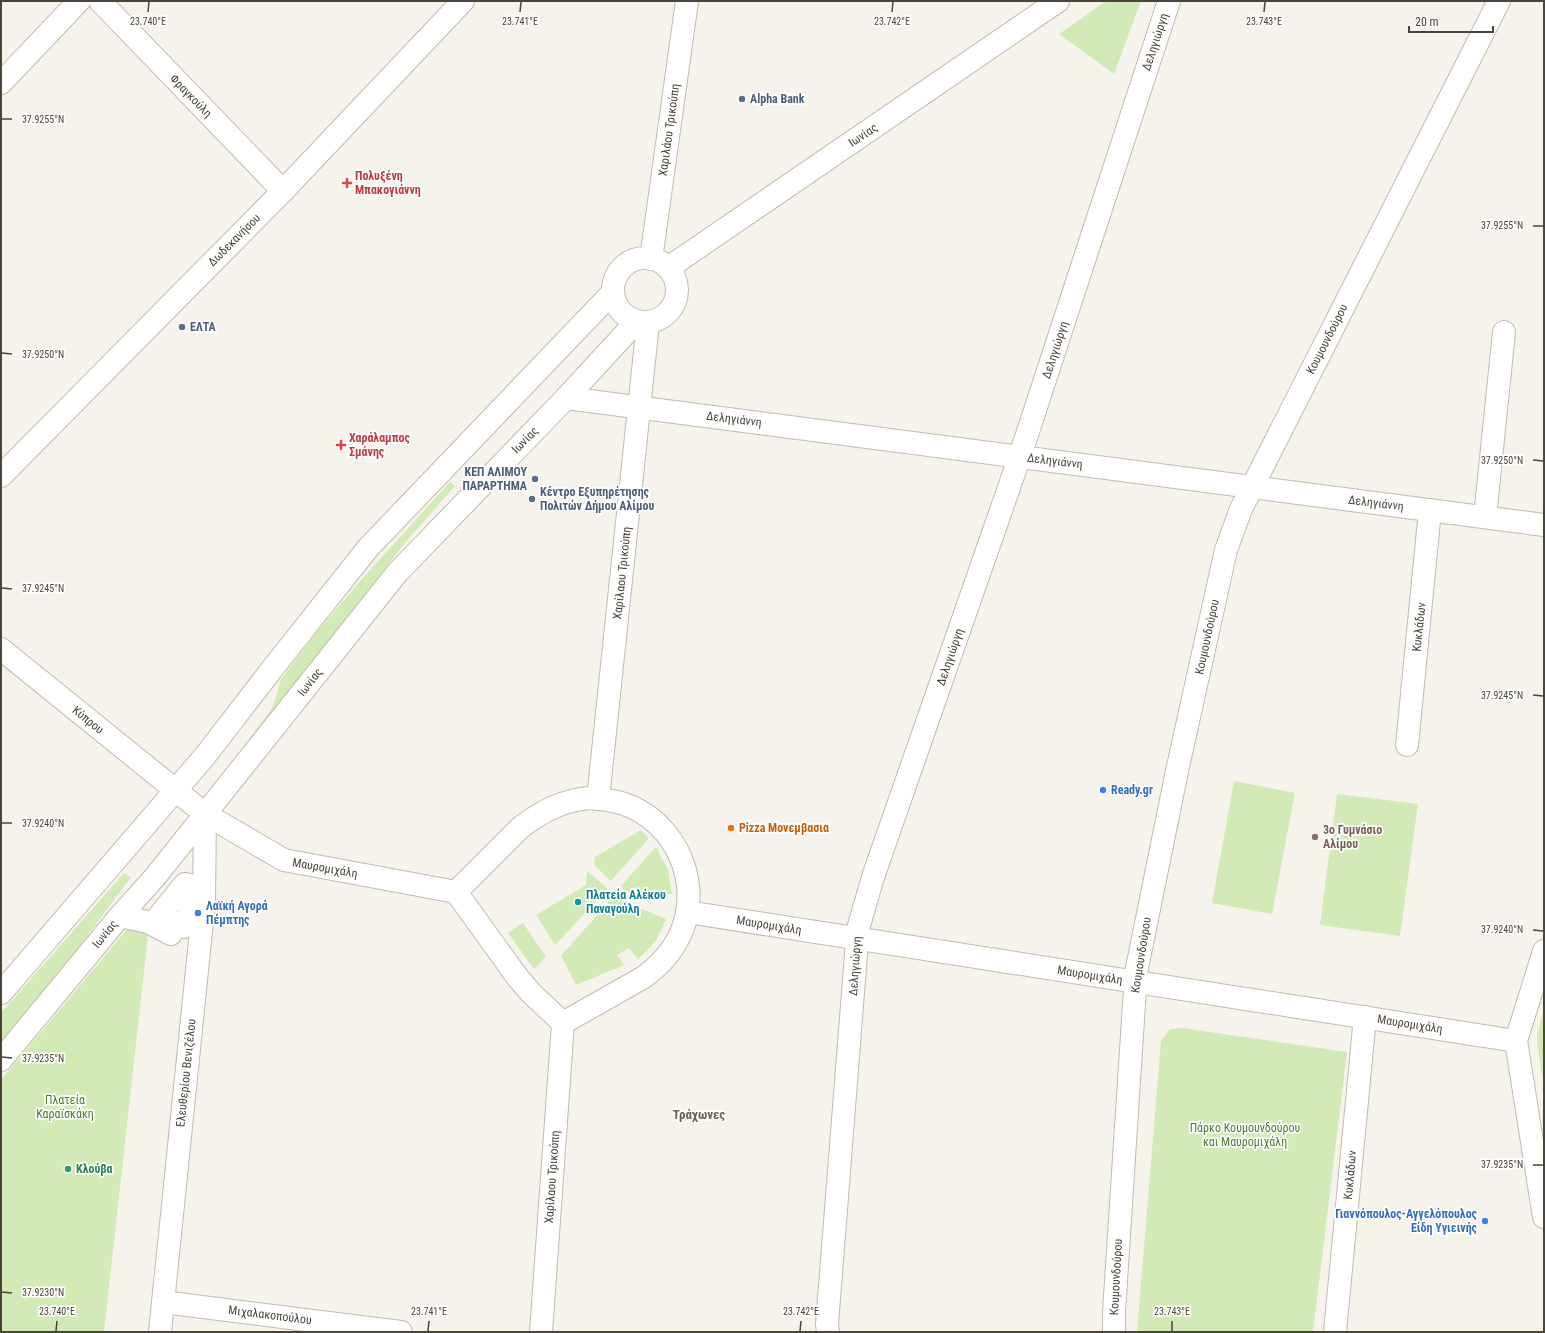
<svg xmlns="http://www.w3.org/2000/svg" width="1545" height="1333" font-family="'Roboto Condensed',sans-serif">
  <rect width="100%" height="100%" fill="#f6f3ec"/>
  <g fill="#d2eab5">
    <path d="M 1106,1 L 1141,1 L 1114,74 L 1059,34 Z"/>
    <path d="M 450,482 L 455,486 L 404,544 L 364,595 L 240,761 L 235,758 L 273,707 L 281,679 L 317,632 L 362,579 Z"/>
    <path d="M 1234,781 L 1295,793 L 1272,914 L 1212,903 Z"/>
    <path d="M 1337,794 L 1418,804 L 1400,936 L 1320,925 Z"/>
    <path d="M 641,830 L 649,838 L 611,881 L 594,865 L 595,857 Z"/>
    <path d="M 656,847 L 668,870 L 672,894 C 658,894 629,899 621,886 Z"/>
    <path d="M 587,871 L 608,889 L 555,945 L 536,915 L 586,885 Z"/>
    <path d="M 124,873 L 131,877 L 82,943 L 73,963 L 1,1045 L 1,1013 Z"/>
    <path d="M 613,897 L 666,919 C 658,938 654,946 638,959 L 629,948 L 617,955 L 624,965 L 576,985 L 561,956 Z"/>
    <path d="M 523,923 L 546,957 L 534,969 L 508,933 Z"/>
    <path d="M 129,927 L 146,929 L 148,935 L 104,1332 L 1,1332 L 1,1080 Z"/>
    <path d="M 1544,1008 L 1544,1088 L 1538,1048 L 1537,1036 Z"/>
    <path d="M 1182,1028 L 1347,1052 L 1313,1332 L 1137,1332 L 1161,1041 L 1170,1029 Z"/>
  </g>
  <g fill="none" stroke-linecap="round" stroke-linejoin="round">
    <defs>
      <g id="minor">
        <path d="M 100,1 L 283,191"/>
        <path d="M 1,83 L 79,1"/>
        <circle cx="645" cy="290" r="32"/>
        <path d="M 651,259 L 687,1"/>
        <path d="M 668,268 L 1058,1"/>
        <path d="M 566,398 L 1544,525"/>
        <path d="M 1,476 L 283,191 L 463,1"/>
        <path d="M 1485,517 L 1504,332"/>
        <path d="M 1,649 L 205,814 L 284,860 L 456,892"/>
        <path d="M 1407,745 L 1430,510"/>
        <path d="M 590,798 C 604,799 619,801 632,807 C 684,831 705,897 674,946 C 666,959 656,968 644,977 L 563,1023 L 532,994 L 518,978 L 456,892 L 520,828 C 542,811 563,800 590,798 Z"/>
        <path d="M 598,799 L 648,323"/>
        <path d="M 185,884 L 190,885 L 188,924 L 184,927 L 159,916 Z"/>
        <path d="M 687,912 L 1516,1041"/>
        <path d="M 120,916 L 148,922 L 171,934"/>
        <path d="M 1544,951 L 1516,1041 L 1544,1217"/>
        <path d="M 1,993 L 205,756 L 276,664 L 368,548 L 613,292"/>
        <path d="M 1,1060 L 120,916 L 155,877 L 397,573 L 566,398 L 637,321"/>
        <path d="M 163,1302 L 401,1332"/>
        <path d="M 160,1332 L 204,902 L 205,814"/>
        <path d="M 541,1332 L 563,1023"/>
        <path d="M 828,1332 L 827,1324 L 858,929 L 873,877 L 1020,456 L 1169,1"/>
        <path d="M 1114,1332 L 1114,1312 L 1136,973 L 1177,771 L 1226,550 L 1241,509 L 1499,1"/>
        <path d="M 1335,1332 L 1365,1017"/>
      </g>
    </defs>
    <use href="#minor" stroke="#c2bbae" stroke-width="24"/>
    <use href="#minor" stroke="#fff" stroke-width="22"/>
  </g>
  <path fill="none" stroke="#4b4439" stroke-width="1.5" d="M 148,12 L 149,2M 520,12 L 521,2M 892,12 L 893,2M 1264,12 L 1265,2M 2,119 L 12,119M 1533,226 L 1543,226M 2,353 L 12,354M 1533,460 L 1543,461M 2,588 L 12,589M 1533,695 L 1543,696M 2,823 L 12,823M 1533,930 L 1543,931M 2,1057 L 12,1058M 1533,1165 L 1543,1165M 2,1292 L 12,1293M 56,1331 L 57,1321M 428,1331 L 429,1321M 800,1331 L 801,1321M 1172,1331 L 1172,1321"/>
  <g fill="#5c6f8a" stroke="#fff" stroke-width="1.5">
    <circle cx="742" cy="99" r="4"/>
    <circle cx="182" cy="327" r="4"/>
    <circle cx="535" cy="479" r="4"/>
    <circle cx="532" cy="499" r="4"/>
  </g>
  <g fill="#e0444e" stroke="#fff" stroke-width="1.5">
    <path d="M345 177h4v4h4v4h-4v4h-4v-4h-4v-4h4z"/>
    <path d="M339 439h4v4h4v4h-4v4h-4v-4h-4v-4h4z"/>
  </g>
  <g fill="#3f7fe0" stroke="#fff" stroke-width="1.5">
    <circle cx="1103" cy="790" r="4"/>
    <circle cx="198" cy="913" r="4"/>
    <circle cx="1485" cy="1221" r="4"/>
  </g>
  <circle fill="#e8710a" stroke="#fff" stroke-width="1.5" cx="731" cy="828" r="4"/>
  <circle fill="#8d6e63" stroke="#fff" stroke-width="1.5" cx="1315" cy="837" r="4"/>
  <circle fill="#0f9aa8" stroke="#fff" stroke-width="1.5" cx="578" cy="902" r="4"/>
  <circle fill="#2e9e5b" stroke="#fff" stroke-width="1.5" cx="68" cy="1169" r="4"/>
  <g text-anchor="middle" stroke-width="3.5" stroke-linejoin="round" paint-order="stroke">
    <g font-size="12" fill="#4b4439" stroke="#fff">
      <text transform="translate(1155 42) rotate(-72)" y="4">Δεληγιώργη</text>
      <text transform="translate(191 96) rotate(46)" y="4">Φραγκούλη</text>
      <text transform="translate(669 130) rotate(-82)" y="4">Χαριλάου Τρικούπη</text>
      <text transform="translate(863 135) rotate(-34)" y="4">Ιωνίας</text>
      <text transform="translate(234 240) rotate(-45)" y="4">Δωδεκανήσου</text>
      <text transform="translate(1327 339) rotate(-63)" y="4">Κουμουνδούρου</text>
      <text transform="translate(1055 350) rotate(-72)" y="4">Δεληγιώργη</text>
      <text transform="translate(734 419) rotate(7)" y="4">Δεληγιάννη</text>
      <text transform="translate(525 440) rotate(-46)" y="4">Ιωνίας</text>
      <text transform="translate(1055 461) rotate(7)" y="4">Δεληγιάννη</text>
      <text transform="translate(1376 503) rotate(7)" y="4">Δεληγιάννη</text>
      <text transform="translate(622 573) rotate(-84)" y="4">Χαρίλαου Τρικούπη</text>
      <text transform="translate(1419 627) rotate(-84)" y="4">Κυκλάδων</text>
      <text transform="translate(1207 637) rotate(-78)" y="4">Κουμουνδούρου</text>
      <text transform="translate(950 657) rotate(-71)" y="4">Δεληγιώργη</text>
      <text transform="translate(310 682) rotate(-52)" y="4">Ιωνίας</text>
      <text transform="translate(88 720) rotate(39)" y="4">Κύπρου</text>
      <text transform="translate(325 868) rotate(10)" y="4">Μαυρομιχάλη</text>
      <text transform="translate(769 925) rotate(9)" y="4">Μαυρομιχάλη</text>
      <text transform="translate(105 934) rotate(-51)" y="4">Ιωνίας</text>
      <text transform="translate(1141 955) rotate(-81)" y="4">Κουμουνδούρου</text>
      <text transform="translate(855 966) rotate(-86)" y="4">Δεληγιώργη</text>
      <text transform="translate(1090 975) rotate(9)" y="4">Μαυρομιχάλη</text>
      <text transform="translate(1410 1024) rotate(9)" y="4">Μαυρομιχάλη</text>
      <text transform="translate(186 1073) rotate(-84)" y="4">Ελευθερίου Βενιζέλου</text>
      <text transform="translate(1350 1175) rotate(-85)" y="4">Κυκλάδων</text>
      <text transform="translate(552 1177) rotate(-86)" y="4">Χαρίλαου Τρικούπη</text>
      <text transform="translate(1116 1277) rotate(-87)" y="4">Κουμουνδούρου</text>
      <text transform="translate(270 1315) rotate(7)" y="4">Μιχαλακοπούλου</text>
    </g>
    <g font-size="12" font-weight="bold" fill="#4e5e75" stroke="#fff" text-anchor="start">
      <text x="750" y="103">Alpha Bank</text>
      <text x="190" y="331">ΕΛΤΑ</text>
      <text x="527" y="476" text-anchor="end">ΚΕΠ ΑΛΙΜΟΥ<tspan x="527" dy="14">ΠΑΡΑΡΤΗΜΑ</tspan></text>
      <text x="540" y="496">Κέντρο Εξυπηρέτησης<tspan x="540" dy="14">Πολιτών Δήμου Αλίμου</tspan></text>
    </g>
    <g font-size="12" font-weight="bold" fill="#be3a42" stroke="#fff" text-anchor="start">
      <text x="355" y="180">Πολυξένη<tspan x="355" dy="14">Μπακογιάννη</tspan></text>
      <text x="349" y="442">Χαράλαμπος<tspan x="349" dy="14">Σμάνης</tspan></text>
    </g>
    <g font-size="12" font-weight="bold" fill="#366cbe" stroke="#fff" text-anchor="start">
      <text x="1111" y="794">Ready.gr</text>
      <text x="206" y="910">Λαϊκή Αγορά<tspan x="206" dy="14">Πέμπτης</tspan></text>
      <text x="1477" y="1218" text-anchor="end">Γιαννόπουλος-Αγγελόπουλος<tspan x="1477" dy="14">Είδη Υγιεινής</tspan></text>
    </g>
    <g font-size="12" font-weight="bold" fill="#c56008" stroke="#fff" text-anchor="start">
      <text x="739" y="832">Pizza Μονεμβασια</text>
    </g>
    <g font-size="12" font-weight="bold" fill="#785e54" stroke="#fff" text-anchor="start">
      <text x="1323" y="834">3ο Γυμνάσιο<tspan x="1323" dy="14">Αλίμου</tspan></text>
    </g>
    <g font-size="12" font-weight="bold" fill="#0d838f" stroke="#fff" text-anchor="start">
      <text x="586" y="899">Πλατεία Αλέκου<tspan x="586" dy="14">Παναγούλη</tspan></text>
    </g>
    <g font-size="12" fill="#4a7f2a" stroke="#fff">
      <text x="65" y="1104">Πλατεία<tspan x="65" dy="14">Καραϊσκάκη</tspan></text>
      <text x="1245" y="1132">Πάρκο Κουμουνδούρου<tspan x="1245" dy="14">και Μαυρομιχάλη</tspan></text>
    </g>
    <g font-size="12" font-weight="bold" fill="#27864d" stroke="#fff" text-anchor="start">
      <text x="76" y="1173">Κλούβα</text>
    </g>
    <g font-size="13" font-weight="bold" fill="#6e6250" stroke="#fff">
      <text x="699" y="1119">Τράχωνες</text>
    </g>
  </g>
  <g font-size="10" text-anchor="middle" fill="#4b4439" stroke="#fff" stroke-width="3.5" stroke-linejoin="round" paint-order="stroke">
    <text x="148" y="25">23.740°E</text>
    <text x="520" y="25">23.741°E</text>
    <text x="892" y="25">23.742°E</text>
    <text x="1264" y="25">23.743°E</text>
    <text x="43" y="123">37.9255°N</text>
    <text x="1502" y="229">37.9255°N</text>
    <text x="43" y="358">37.9250°N</text>
    <text x="1502" y="464">37.9250°N</text>
    <text x="43" y="592">37.9245°N</text>
    <text x="1502" y="699">37.9245°N</text>
    <text x="43" y="827">37.9240°N</text>
    <text x="1502" y="933">37.9240°N</text>
    <text x="43" y="1062">37.9235°N</text>
    <text x="1502" y="1168">37.9235°N</text>
    <text x="43" y="1296">37.9230°N</text>
    <text x="57" y="1315">23.740°E</text>
    <text x="429" y="1315">23.741°E</text>
    <text x="801" y="1315">23.742°E</text>
    <text x="1172" y="1315">23.743°E</text>
  </g>
  <rect width="1545" height="1333" fill="none" stroke="#4b4439" stroke-width="4"/>
  <path d="M1409 26v6h84v-6" fill="none" stroke="#4b4439" stroke-width="2"/>
  <text x="1415" y="26" font-size="12" fill="#4b4439" stroke="#ffffff" stroke-width="3" paint-order="stroke">20 m</text>
</svg>
